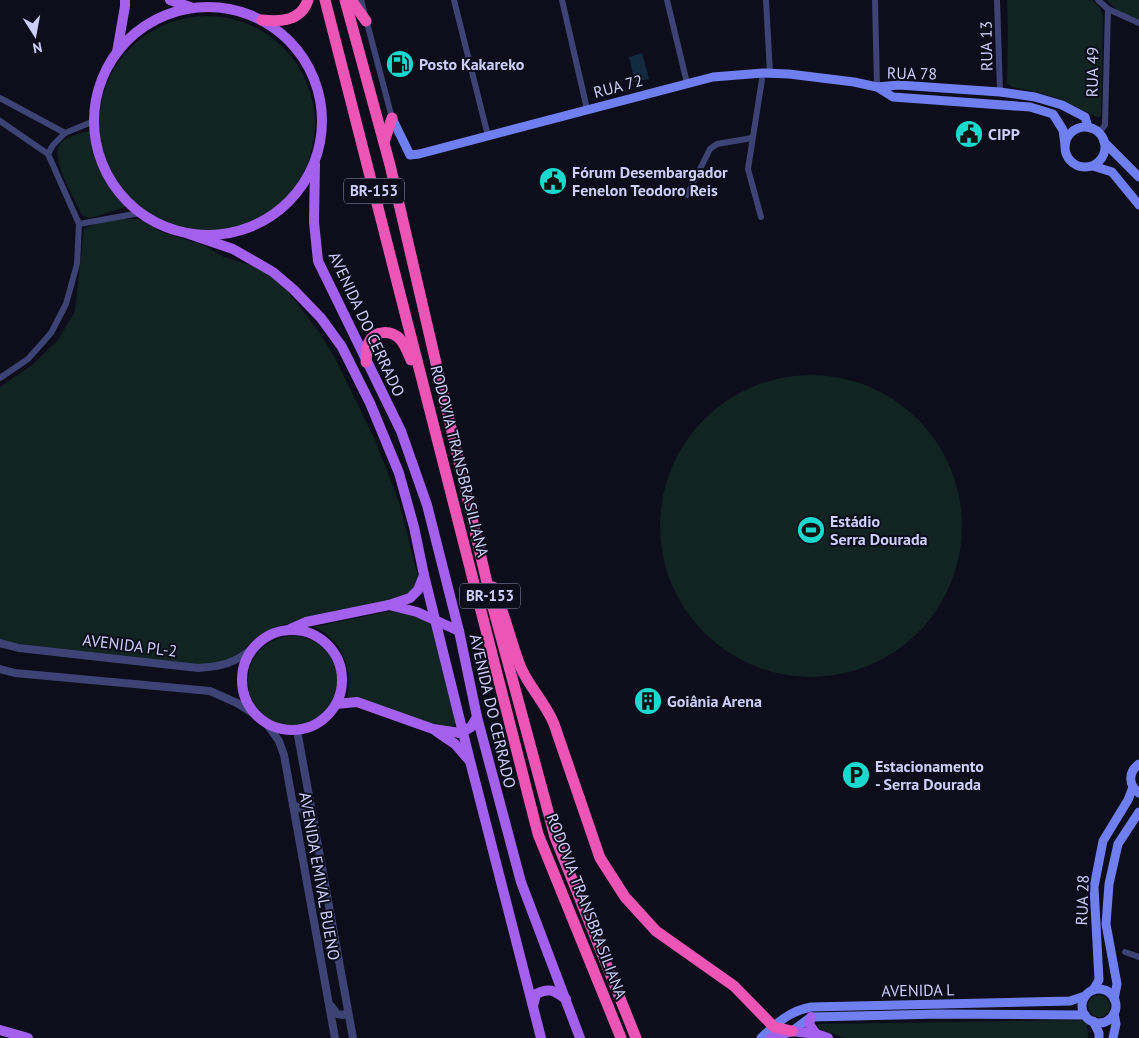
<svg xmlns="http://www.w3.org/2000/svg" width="1139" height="1038" font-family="'PT Sans',sans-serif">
  <rect width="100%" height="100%" fill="#0d0d1b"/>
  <g fill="#112421">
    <path d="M 1007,0 L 1092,0 L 1100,8 L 1103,17 L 1101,115 L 1099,118 L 1060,99 L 1037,92 L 1012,87 L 1007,84 L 1008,30 Z"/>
    <path d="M 1107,0 L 1139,0 L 1139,20 L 1117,10 Z"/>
    <circle cx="207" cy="124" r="108"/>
    <path d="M 91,131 C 96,164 103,182 125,207 L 91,218 L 83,216 C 76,203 51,160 59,146 C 64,136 81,133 91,131 Z"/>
    <path d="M 122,219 L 138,219 L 146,222 L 159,231 L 203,245 L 224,257 L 273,272 L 319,332 L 336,360 L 376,442 L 400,505 L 418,577 L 416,589 L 404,597 L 283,625 L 268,632 L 237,654 L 223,662 L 205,666 L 14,643 L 0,640 L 0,387 L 32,365 L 58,340 L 75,311 L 84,229 C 94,222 110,222 122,219 Z"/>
    <circle cx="811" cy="526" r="151"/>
    <path d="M 396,611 L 413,613 L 432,623 L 457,721 C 453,727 449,729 441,728 L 360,699 L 347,697 C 354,669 341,638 314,627 L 385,612 Z"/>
    <circle cx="293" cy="681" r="45"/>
    <circle cx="1099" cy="1006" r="11"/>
    <path d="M 1087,1020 L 1088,1038 L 845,1038 L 818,1029 L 818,1024 Z"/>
  </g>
  <path fill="#122b3f" d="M 642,53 L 649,79 L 635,82 L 629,57 Z"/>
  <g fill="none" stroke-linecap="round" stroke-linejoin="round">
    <g stroke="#3d4475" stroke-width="6">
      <path d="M 361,0 L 392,118"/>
      <path d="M 454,0 L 488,136"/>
      <path d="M 562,0 L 587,109"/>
      <path d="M 667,0 L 687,83"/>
      <path d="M 766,0 L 770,73"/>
      <path d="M 875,0 L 877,87"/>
      <path d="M 997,0 L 1000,92"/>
      <path d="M 1098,0 L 1108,9 L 1139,23"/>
      <path d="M 0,98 L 65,133 L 94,121"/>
      <path d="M 0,121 L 48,154"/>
      <path d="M 1099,133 L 1105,125 L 1108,9"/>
      <path d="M 687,195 L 710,149 L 717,144 L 752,138"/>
      <path d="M 761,217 L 748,169 L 763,73"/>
      <path d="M 79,224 L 140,213"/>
      <path d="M 0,378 L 28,359 L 51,333 L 66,304 L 77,264 L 79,224 L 48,154 L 53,145 L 65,133"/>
      <path d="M 1125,952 L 1139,957"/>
    </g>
    <g stroke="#3d4475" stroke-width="8">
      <path d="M 0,643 L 19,648 L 198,668 C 223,666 233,664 253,648"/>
      <path d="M 0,669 L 15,673 L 210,691 L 237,703 L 253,713"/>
      <path d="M 266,723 L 279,741 L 284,755 L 335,1038"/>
      <path d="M 297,730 L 353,1038"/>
      <path d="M 293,805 L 303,809 L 308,822 L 315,829"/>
      <path d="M 331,1006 L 337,1014 L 343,1015 L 348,1013"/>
    </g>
    <g stroke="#6f7fef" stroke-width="9">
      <path d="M 877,87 L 899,85 L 1000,92 L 1035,97 L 1062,105 L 1085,117 L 1088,127"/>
      <path d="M 392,118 L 410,155 L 419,154 L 713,77 L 763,73 L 789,74 L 854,82 L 877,87 L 893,97 L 1030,107 L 1053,114 L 1063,130 L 1065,145"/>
      <circle cx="1085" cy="147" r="20"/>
      <path d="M 1104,142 L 1139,177"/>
      <path d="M 1093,166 L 1112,172 L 1139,205"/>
      <path d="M 1139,764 C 1128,772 1128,785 1139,793"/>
      <circle cx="1099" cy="1006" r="17"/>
      <path d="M 1093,990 L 1099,980 L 1094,887 L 1103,841 L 1128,800 L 1133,787"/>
      <path d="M 1114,999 L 1117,984 L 1106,924 L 1109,884 L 1118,844 L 1139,812"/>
      <path d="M 1093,1021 L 1099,1033 L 1099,1038"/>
      <path d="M 792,1031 L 811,1017 L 940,1014 L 1085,1015"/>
      <path d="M 761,1038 C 776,1024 789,1011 811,1007 L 1070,1001 L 1085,996"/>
      <path d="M 1113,1038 L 1116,1024 L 1114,1013"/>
    </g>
    <g stroke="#a360ed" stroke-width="10">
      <path d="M 170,0 L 193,8"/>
      <circle cx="208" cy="121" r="114"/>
      <path d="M 117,52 L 125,6 L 125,0"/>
      <path d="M 315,164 L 314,222 L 318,261 L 401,431 L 427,505 L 459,631 L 477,717 L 521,882 L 580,1038"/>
      <path d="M 189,234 L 233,249 L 273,272 L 293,289 L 321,318 L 342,347 L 370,403 L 399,473 L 414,527 L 424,575 L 470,761 L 541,1038"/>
      <path d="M 389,605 L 417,612 L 459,631"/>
      <path d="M 290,629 L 306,622 L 389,605 L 410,598 L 418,590 L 424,575"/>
      <circle cx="292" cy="680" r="50"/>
      <path d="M 336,704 L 357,702 L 433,729 L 460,733 L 471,727 L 477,717"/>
      <path d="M 436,731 L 455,744 L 468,759"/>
      <path d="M 533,1006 L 536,994 C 550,987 554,991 566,999"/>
      <path d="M 811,1017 L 809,1024 L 816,1034"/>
      <path d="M 0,1030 L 28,1038"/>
      <path d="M 771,1038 L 792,1031 L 816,1034 L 828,1038"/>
    </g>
    <g stroke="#ec55b5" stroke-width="11">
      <path d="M 325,0 L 538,834 L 621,1038"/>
      <path d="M 345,0 L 390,165 L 491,600 L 555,837 L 636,1038"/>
      <path d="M 351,0 L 366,21"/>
      <path d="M 262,20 C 281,22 301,21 308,0"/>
      <path d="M 384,142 L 392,118"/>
      <path d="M 366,362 C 367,356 366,348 369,342 C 375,330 391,330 400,339 C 405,344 408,353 411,360"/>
      <path d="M 493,587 C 505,613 510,641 521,668 C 530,688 546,704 554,724 L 600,858 L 625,897 L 656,931 L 734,986 L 774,1027 L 792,1031"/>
    </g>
  </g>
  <defs>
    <symbol id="fuel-disc" viewBox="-11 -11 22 22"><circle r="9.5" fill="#19d9cf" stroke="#0d0d1b"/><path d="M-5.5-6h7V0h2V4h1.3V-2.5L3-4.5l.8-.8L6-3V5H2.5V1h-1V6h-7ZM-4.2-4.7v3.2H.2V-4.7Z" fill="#111"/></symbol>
    <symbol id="civic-disc" viewBox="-11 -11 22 22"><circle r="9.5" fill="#19d9cf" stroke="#0d0d1b"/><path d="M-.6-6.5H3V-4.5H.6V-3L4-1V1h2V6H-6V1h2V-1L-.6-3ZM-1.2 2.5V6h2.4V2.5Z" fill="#111"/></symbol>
    <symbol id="stadium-disc" viewBox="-11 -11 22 22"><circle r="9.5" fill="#19d9cf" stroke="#0d0d1b"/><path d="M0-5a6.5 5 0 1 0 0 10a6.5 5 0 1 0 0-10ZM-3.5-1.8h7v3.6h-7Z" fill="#111"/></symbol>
    <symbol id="building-disc" viewBox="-11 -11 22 22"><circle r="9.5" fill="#19d9cf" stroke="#0d0d1b"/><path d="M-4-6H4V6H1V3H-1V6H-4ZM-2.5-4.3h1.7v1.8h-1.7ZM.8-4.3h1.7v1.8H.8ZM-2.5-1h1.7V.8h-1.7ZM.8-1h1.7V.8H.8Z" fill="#111"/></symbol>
    <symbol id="parking-disc" viewBox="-11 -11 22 22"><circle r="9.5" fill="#19d9cf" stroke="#0d0d1b"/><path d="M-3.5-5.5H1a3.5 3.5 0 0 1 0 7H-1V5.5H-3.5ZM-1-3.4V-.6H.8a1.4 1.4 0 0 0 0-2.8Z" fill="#111"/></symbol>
  </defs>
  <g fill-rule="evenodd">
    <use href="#fuel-disc" x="384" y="48" width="32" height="32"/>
    <use href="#civic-disc" x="953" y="118" width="32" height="32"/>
    <use href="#civic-disc" x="537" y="165" width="32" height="32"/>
    <use href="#stadium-disc" x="795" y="514" width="32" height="32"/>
    <use href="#building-disc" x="632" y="685" width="32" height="32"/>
    <use href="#parking-disc" x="840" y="759" width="32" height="32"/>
  </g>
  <g text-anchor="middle" stroke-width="4" stroke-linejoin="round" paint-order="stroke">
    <g fill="#0d0d1b" stroke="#9395b6" stroke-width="1">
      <rect x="344" y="178.5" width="60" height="25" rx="4"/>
      <rect x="460" y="583.5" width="60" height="25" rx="4"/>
    </g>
    <g font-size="15" font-weight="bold" fill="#cdcff9">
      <text x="374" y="196">BR-153</text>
      <text x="490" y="601">BR-153</text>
    </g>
    <g font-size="16" fill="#cdcff9" stroke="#0d0d1b">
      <text transform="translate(986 46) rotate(-91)" y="6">RUA 13</text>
      <text transform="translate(1092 72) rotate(-89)" y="6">RUA 49</text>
      <text transform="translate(912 73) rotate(1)" y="6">RUA 78</text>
      <text transform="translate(618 86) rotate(-15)" y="6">RUA 72</text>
      <text transform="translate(367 324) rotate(65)" y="6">AVENIDA DO CERRADO</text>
      <text transform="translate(460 461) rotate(76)" y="6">RODOVIA TRANSBRASILIANA</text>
      <text transform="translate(130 645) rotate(7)" y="6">AVENIDA PL-2</text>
      <text transform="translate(493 711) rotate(77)" y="6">AVENIDA DO CERRADO</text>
      <text transform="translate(320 876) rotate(80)" y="6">AVENIDA EMIVAL BUENO</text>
      <text transform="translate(1082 900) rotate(-88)" y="6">RUA 28</text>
      <text transform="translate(587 906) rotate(69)" y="6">RODOVIA TRANSBRASILIANA</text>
      <text transform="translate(918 990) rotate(-1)" y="6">AVENIDA L</text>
    </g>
    <g font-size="16" font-weight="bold" fill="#cdcff9" stroke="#0d0d1b" text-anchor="start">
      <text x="419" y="70">Posto Kakareko</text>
      <text x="988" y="140">CIPP</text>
      <text x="572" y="178">Fórum Desembargador<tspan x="572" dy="18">Fenelon Teodoro Reis</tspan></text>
      <text x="830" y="527">Estádio<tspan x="830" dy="18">Serra Dourada</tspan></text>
      <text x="667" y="707">Goiânia Arena</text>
      <text x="875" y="772">Estacionamento<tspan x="875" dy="18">- Serra Dourada</tspan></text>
    </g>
  </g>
  <g transform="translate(35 35) rotate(169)" stroke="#0d0d1b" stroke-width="4" paint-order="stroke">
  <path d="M0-4L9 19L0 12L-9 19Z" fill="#cdcff9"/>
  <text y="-8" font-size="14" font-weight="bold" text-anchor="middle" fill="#cdcff9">N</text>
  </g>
</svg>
